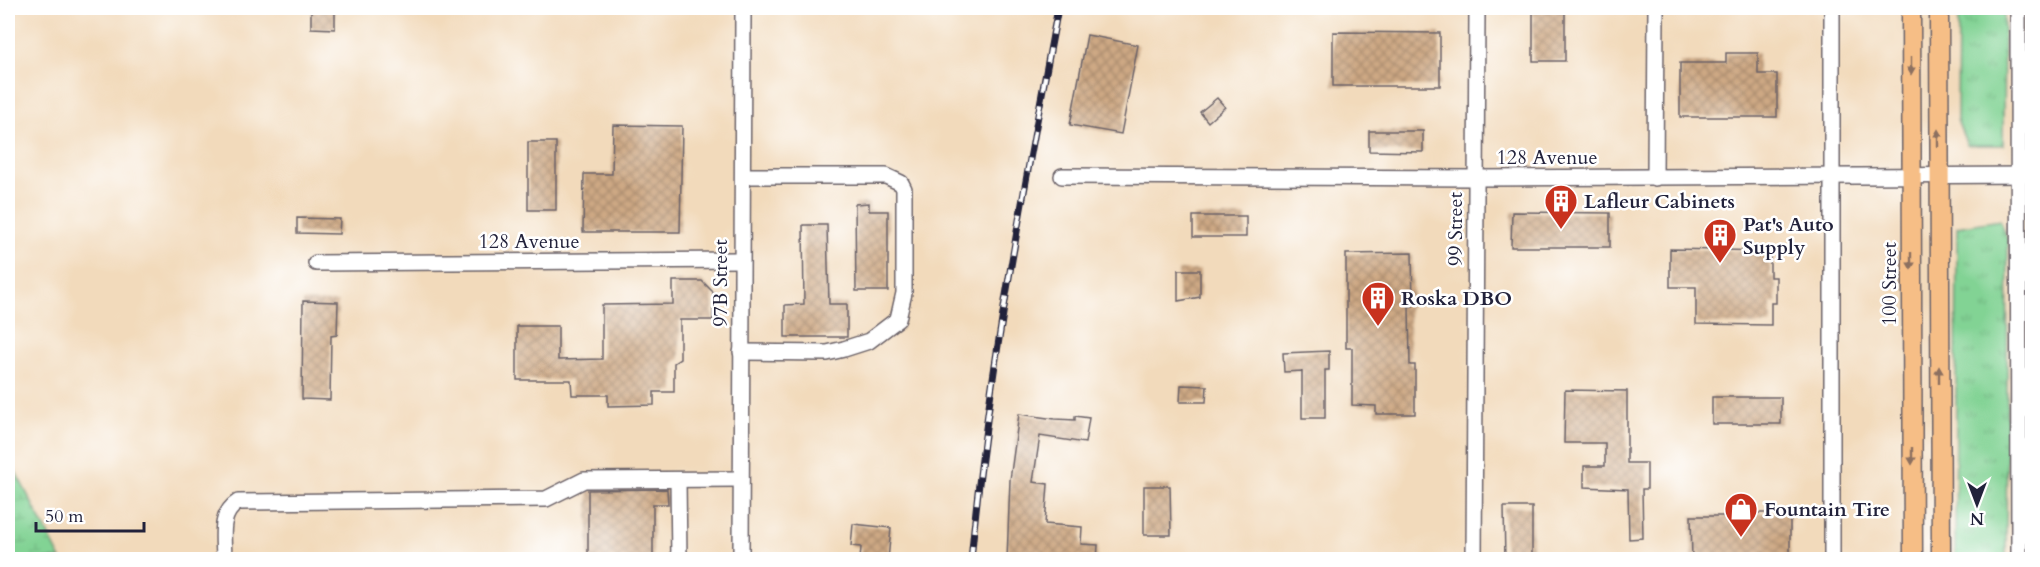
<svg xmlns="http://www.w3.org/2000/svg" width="2040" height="567" font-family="Cardo,serif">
  <defs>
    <pattern id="grass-tufts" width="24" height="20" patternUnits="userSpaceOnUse" patternTransform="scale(1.5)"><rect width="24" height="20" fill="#82d394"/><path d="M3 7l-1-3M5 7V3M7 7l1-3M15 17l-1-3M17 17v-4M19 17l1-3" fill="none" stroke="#70b580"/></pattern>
    <pattern id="wetland-marsh" width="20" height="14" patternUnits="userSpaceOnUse" patternTransform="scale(1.5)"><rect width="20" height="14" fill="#82d394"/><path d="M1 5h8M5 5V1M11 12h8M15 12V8" fill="none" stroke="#70b580"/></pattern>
    <pattern id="building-cross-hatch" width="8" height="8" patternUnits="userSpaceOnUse" patternTransform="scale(1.5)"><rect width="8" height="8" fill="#cea984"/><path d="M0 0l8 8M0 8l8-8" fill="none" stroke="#a7896d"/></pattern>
  </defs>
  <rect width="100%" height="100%" fill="#fff"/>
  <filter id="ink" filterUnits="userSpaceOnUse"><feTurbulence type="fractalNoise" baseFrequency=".0167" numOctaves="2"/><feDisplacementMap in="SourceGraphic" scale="12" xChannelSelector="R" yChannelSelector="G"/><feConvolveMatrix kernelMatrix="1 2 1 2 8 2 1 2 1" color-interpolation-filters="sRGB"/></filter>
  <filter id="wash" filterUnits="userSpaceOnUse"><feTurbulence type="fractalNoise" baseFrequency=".008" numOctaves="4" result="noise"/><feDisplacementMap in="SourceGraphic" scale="24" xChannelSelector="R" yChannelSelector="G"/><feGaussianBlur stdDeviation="1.35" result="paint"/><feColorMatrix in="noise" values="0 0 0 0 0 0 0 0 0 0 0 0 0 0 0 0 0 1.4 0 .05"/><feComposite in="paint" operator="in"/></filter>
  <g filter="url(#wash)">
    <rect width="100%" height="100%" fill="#f2dabb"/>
    <g fill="url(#grass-tufts)" stroke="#527a68" stroke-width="1.5">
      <path d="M 1958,8 L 2004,8 L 2003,145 L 1967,145 L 1957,120 Z"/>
      <path d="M 2000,220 L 2008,241 L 2006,559 L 1955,559 L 1957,227 Z"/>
    </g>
    <path fill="url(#wetland-marsh)" stroke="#527a68" stroke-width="1.5" d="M 8,457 L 61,559 L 8,559 Z"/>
    <g id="blocks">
      <g fill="url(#building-cross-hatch)">
        <path d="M 311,8 L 335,8 L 335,29 L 311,28 Z"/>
        <rect x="1533" y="8" width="32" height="53"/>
        <path d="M 1333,32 L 1440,33 L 1440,86 L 1333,86 Z"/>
        <path d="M 1087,35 L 1138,45 L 1121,134 L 1070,125 Z"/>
        <path d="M 1726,53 L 1758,53 L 1758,74 L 1777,74 L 1777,117 L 1680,117 L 1680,63 L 1726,63 Z"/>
        <path d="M 1217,98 L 1225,107 L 1208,122 L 1200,112 Z"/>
        <path d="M 613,125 L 682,126 L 680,232 L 583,232 L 584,174 L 612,174 Z"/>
        <path d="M 1369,131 L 1423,131 L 1423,152 L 1369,151 Z"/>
        <rect x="528" y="142" width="28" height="68"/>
        <path d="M 869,203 L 869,211 L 888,211 L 888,291 L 856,291 L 855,204 Z"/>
        <path d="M 1512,212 L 1610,213 L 1610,247 L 1511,247 Z"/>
        <rect x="1193" y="216" width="53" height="21"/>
        <path d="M 297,218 L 340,219 L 339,234 L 297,233 Z"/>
        <path d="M 803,225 L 827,225 L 829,304 L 847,304 L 847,337 L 785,337 L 785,305 L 804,304 Z"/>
        <path d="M 1670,249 L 1770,251 L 1770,277 L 1776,277 L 1776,303 L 1771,303 L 1771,325 L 1696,324 L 1696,287 L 1670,287 Z"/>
        <path d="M 1412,253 L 1413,306 L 1409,306 L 1410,365 L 1415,365 L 1415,414 L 1376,414 L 1376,406 L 1352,405 L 1352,348 L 1346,348 L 1346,254 Z"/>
        <path d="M 1178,270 L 1200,270 L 1200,297 L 1178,301 Z"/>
        <path d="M 673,281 L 702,281 L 713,292 L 713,320 L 680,320 L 680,359 L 674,363 L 674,392 L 654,392 L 654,405 L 608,406 L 608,395 L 572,395 L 571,380 L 517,380 L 517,326 L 558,326 L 558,360 L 602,359 L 602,305 L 673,304 Z"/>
        <path d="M 303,301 L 338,302 L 337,335 L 331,336 L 330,400 L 302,399 Z"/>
        <path d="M 1329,351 L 1329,370 L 1325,370 L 1325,418 L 1302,418 L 1302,371 L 1284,372 L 1283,353 Z"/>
        <path d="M 1181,385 L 1207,386 L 1206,402 L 1180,402 Z"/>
        <path d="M 1565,390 L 1627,391 L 1627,463 L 1647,463 L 1647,489 L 1642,489 L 1643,538 L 1629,539 L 1628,489 L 1584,487 L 1584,466 L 1605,466 L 1605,443 L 1564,443 Z"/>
        <rect x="1712" y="397" width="69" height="27"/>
        <path d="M 1019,414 L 1055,419 L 1075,420 L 1075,416 L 1089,418 L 1085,443 L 1040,436 L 1033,482 L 1048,484 L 1045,524 L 1082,527 L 1081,544 L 1098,545 L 1097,560 L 1007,560 L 1010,480 Z"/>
        <path d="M 1144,486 L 1170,486 L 1171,535 L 1144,535 Z"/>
        <path d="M 667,489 L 668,504 L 653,504 L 653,560 L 588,560 L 588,490 Z"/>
        <path d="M 1504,507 L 1532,507 L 1532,560 L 1505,560 Z"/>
        <path d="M 1750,513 L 1790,513 L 1790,560 L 1692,560 L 1691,516 L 1750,516 Z"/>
        <path d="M 853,524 L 891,528 L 888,560 L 860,560 L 861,547 L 851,546 Z"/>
      </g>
    </g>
  </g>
  <g filter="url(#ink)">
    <use href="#blocks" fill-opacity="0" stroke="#6b6268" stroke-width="1.5"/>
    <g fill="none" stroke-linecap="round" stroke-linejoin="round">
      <defs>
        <g id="minor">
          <path d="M 1832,8 L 1832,560"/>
          <path d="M 2018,8 L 2019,560"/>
          <path d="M 1062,176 L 1476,178 L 2032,175"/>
          <path d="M 1655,178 L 1656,8"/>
          <path d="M 316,263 L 741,260"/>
          <path d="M 741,352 L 827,353 L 844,349 L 869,341 L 898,319 L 904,293 L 904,189 L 901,183 L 886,176 L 743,176"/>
          <path d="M 678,480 L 679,560"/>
          <path d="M 224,560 C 224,537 218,515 238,502 L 546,499 L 584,480 L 741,479"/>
          <path d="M 741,560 L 743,8"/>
          <path d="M 1474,560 L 1477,8"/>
        </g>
        <g id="major">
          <path d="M 1911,8 L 1913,560"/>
          <path d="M 1939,8 L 1941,560"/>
        </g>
      </defs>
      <use href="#minor" stroke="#6b6268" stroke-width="18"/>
      <use href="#major" stroke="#6b6268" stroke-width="21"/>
      <use href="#minor" stroke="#fff" stroke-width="15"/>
      <use href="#major" stroke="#f6be86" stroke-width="18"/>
      <defs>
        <path id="rail" d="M 971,560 C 988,373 1024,191 1058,8"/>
      </defs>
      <use href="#rail" stroke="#22223b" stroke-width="7"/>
      <use href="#rail" stroke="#fff" stroke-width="4.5" stroke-dasharray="14" stroke-linecap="butt"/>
    </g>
    <defs><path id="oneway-solid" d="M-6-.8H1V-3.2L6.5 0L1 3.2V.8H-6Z" transform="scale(1.5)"/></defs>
    <g fill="#8c7060">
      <use href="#oneway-solid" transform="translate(1911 66) rotate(90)"/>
      <use href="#oneway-solid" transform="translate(1938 138) rotate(-90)"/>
      <use href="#oneway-solid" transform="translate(1911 261) rotate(90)"/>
      <use href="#oneway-solid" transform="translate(1939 375) rotate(-90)"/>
      <use href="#oneway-solid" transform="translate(1912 456) rotate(90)"/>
    </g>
  </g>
  <defs>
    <symbol id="building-pin" viewBox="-11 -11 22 30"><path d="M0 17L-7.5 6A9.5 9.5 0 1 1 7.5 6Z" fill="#c8321e" stroke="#fff"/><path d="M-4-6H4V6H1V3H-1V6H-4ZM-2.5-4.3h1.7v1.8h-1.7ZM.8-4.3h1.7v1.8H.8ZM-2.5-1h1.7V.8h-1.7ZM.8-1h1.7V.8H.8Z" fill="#fff"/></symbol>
    <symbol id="shop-pin" viewBox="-11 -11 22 30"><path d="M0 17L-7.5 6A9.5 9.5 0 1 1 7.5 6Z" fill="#c8321e" stroke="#fff"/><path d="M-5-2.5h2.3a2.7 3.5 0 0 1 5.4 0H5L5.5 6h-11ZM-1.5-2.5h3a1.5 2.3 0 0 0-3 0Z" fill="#fff"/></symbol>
  </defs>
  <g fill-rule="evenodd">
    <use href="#building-pin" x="1542" y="182" width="38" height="52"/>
    <use href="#building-pin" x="1701" y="216" width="38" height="52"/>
    <use href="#building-pin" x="1359" y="279" width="38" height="52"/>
    <use href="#shop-pin" x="1722" y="490" width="38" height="52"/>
  </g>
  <g text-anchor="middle" stroke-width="5" stroke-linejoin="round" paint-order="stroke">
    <g font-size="20" fill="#22223b" stroke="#fff">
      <text x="1547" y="164">128 Avenue</text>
      <text transform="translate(1455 229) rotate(-90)" y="7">99 Street</text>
      <text x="529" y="248">128 Avenue</text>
      <text transform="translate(720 283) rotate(-90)" y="7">97B Street</text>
      <text transform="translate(1889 284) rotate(-90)" y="7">100 Street</text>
    </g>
    <g font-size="20" font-weight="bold" fill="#22223b" stroke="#fff" text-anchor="start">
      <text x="1584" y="208">Lafleur Cabinets</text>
      <text x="1743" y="231">Pat's Auto<tspan x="1743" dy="23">Supply</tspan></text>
      <text x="1401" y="305">Roska DBO</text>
      <text x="1764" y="516">Fountain Tire</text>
    </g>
  </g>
  <rect width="2040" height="567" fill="none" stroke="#fff" stroke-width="30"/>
  <g transform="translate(1977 504) rotate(180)" stroke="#ffffff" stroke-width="4.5" paint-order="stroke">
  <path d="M0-4.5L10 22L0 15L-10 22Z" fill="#22223b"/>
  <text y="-9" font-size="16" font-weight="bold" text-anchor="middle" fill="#22223b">N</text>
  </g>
  <path d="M36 522v9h108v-9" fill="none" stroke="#22223b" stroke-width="3"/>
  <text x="45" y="522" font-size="18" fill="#22223b" stroke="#ffffff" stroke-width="4.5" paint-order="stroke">50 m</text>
</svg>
